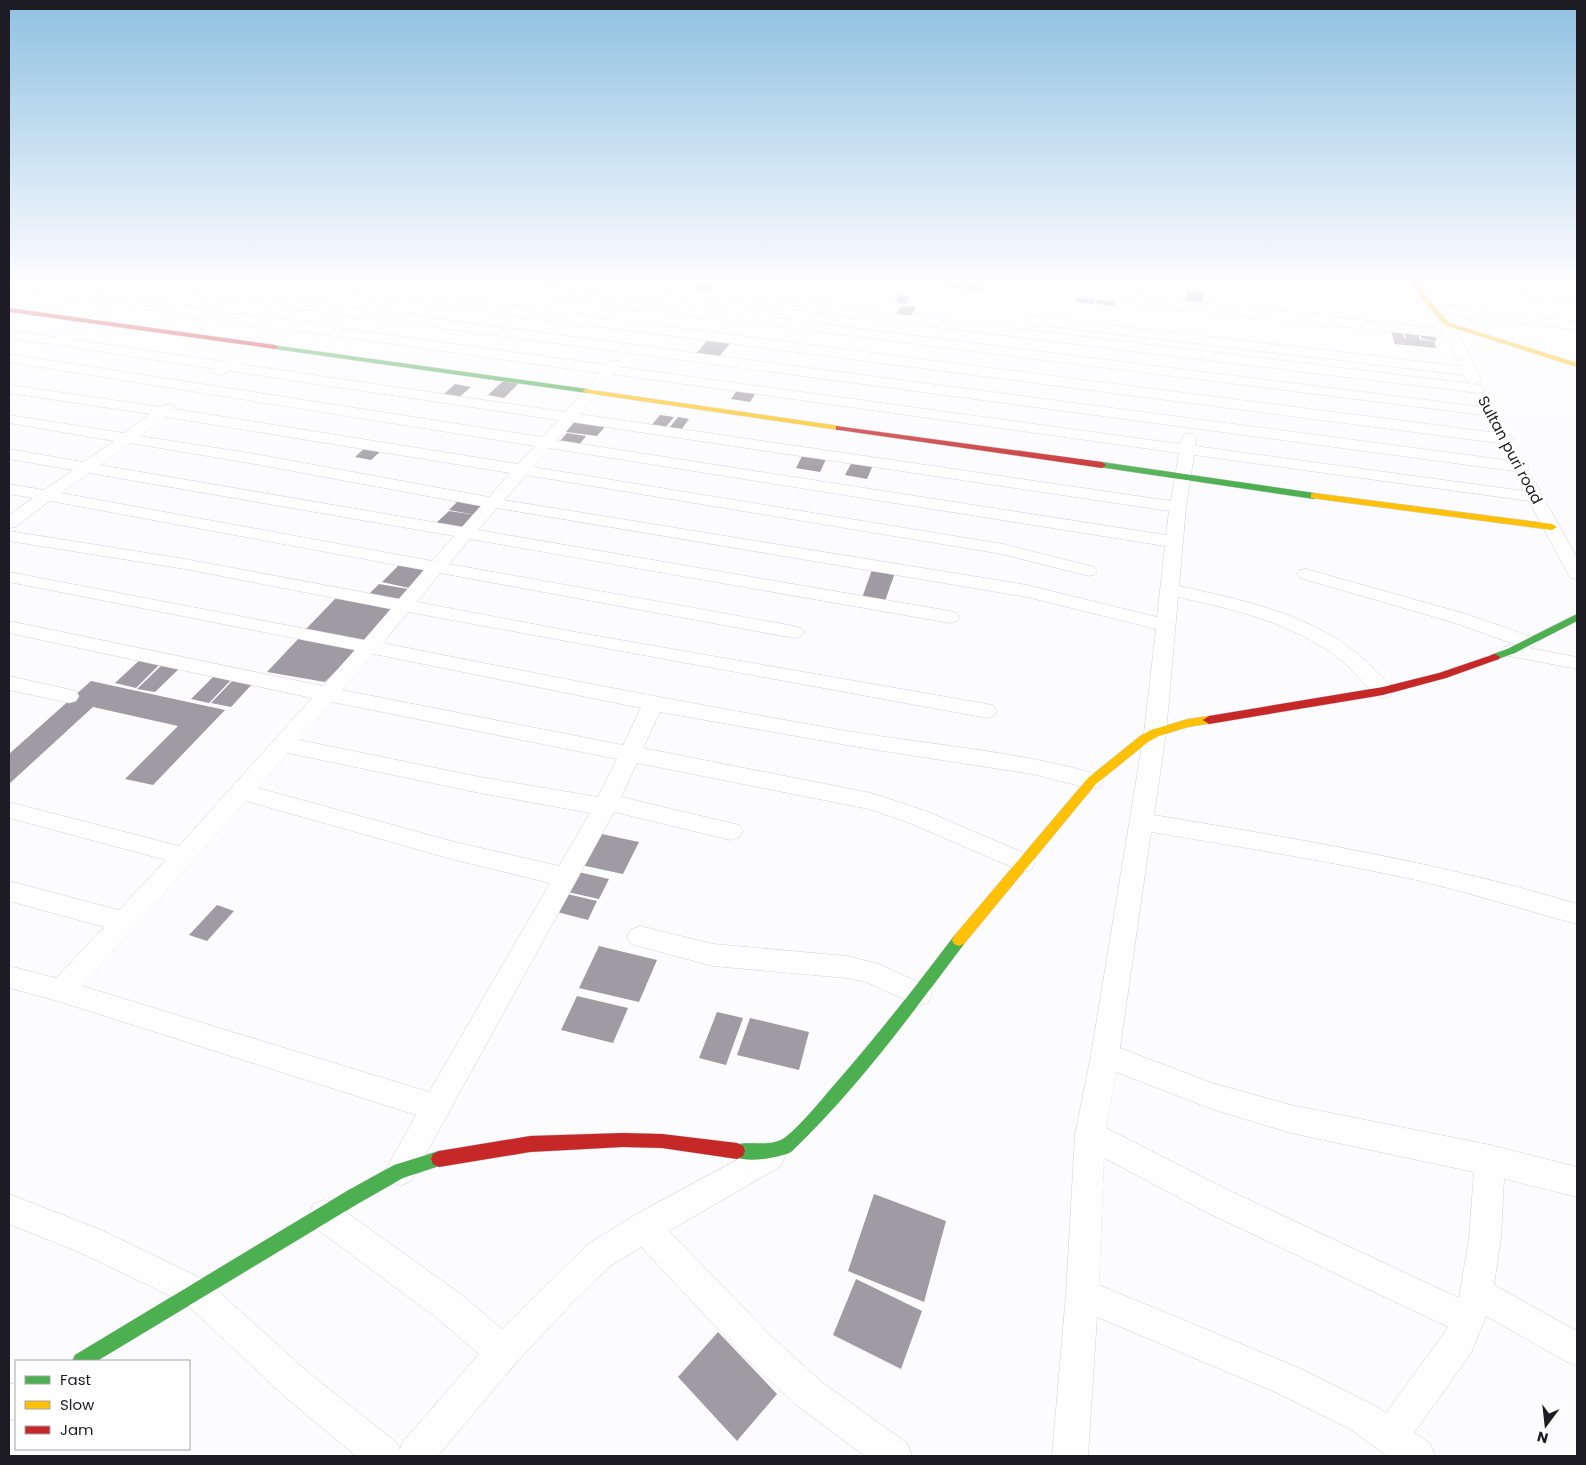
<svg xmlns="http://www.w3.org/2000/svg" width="1586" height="1465" font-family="Poppins,sans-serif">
  <rect width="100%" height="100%" fill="#fcfbfe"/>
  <g fill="#9e9ca2">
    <path d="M 545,281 L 563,281 L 558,286 L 542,284 Z"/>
    <path d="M 948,281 L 955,281 L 965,282 L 963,289 L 946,287 Z"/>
    <path d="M 968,283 L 985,285 L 982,292 L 965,290 Z"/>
    <path d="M 700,284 L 712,285 L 707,293 L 694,292 Z"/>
    <path d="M 1187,290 L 1203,292 L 1202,306 L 1186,304 Z"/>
    <path d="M 1077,294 L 1095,296 L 1094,304 L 1075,302 Z"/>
    <path d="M 899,295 L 911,297 L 906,304 L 894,303 Z"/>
    <path d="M 1097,296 L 1115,298 L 1114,306 L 1097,304 Z"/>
    <path d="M 901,306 L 916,307 L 910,318 L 895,316 Z"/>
    <path d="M 1390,329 L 1402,330 L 1404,338 L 1406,339 L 1404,330 L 1417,332 L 1420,340 L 1434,341 L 1436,348 L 1395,344 Z"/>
    <path d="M 1419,332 L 1434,334 L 1437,341 L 1422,339 Z"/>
    <path d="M 710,337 L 733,340 L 718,358 L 695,355 Z"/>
    <path d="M 503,381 L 519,383 L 504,398 L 488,395 Z"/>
    <path d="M 455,384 L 471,387 L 458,398 L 442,396 Z"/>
    <path d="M 738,389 L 757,391 L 750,402 L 731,399 Z"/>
    <path d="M 660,415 L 674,417 L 665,428 L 651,426 Z"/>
    <path d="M 678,417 L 689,419 L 681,430 L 669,428 Z"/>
    <path d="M 576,420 L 607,424 L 597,436 L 566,432 Z"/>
    <path d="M 567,433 L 586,436 L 579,445 L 559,442 Z"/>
    <path d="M 367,446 L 383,449 L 371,460 L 355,457 Z"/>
    <path d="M 803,454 L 827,457 L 820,472 L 796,468 Z"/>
    <path d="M 852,462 L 873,465 L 867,479 L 845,475 Z"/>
    <path d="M 462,497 L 489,502 L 476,515 L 449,510 Z"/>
    <path d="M 449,511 L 476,515 L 462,530 L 435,524 Z"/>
    <path d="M 399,565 L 426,570 L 409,588 L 382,582 Z"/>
    <path d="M 873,567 L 896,570 L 885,601 L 862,598 Z"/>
    <path d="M 379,584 L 408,589 L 397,601 L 368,595 Z"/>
    <path d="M 336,598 L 391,609 L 363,642 L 304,631 Z"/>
    <path d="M 299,638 L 358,649 L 325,682 L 267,672 Z"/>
    <path d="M 143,657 L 163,661 L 136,688 L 115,683 Z"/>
    <path d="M 165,662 L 183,665 L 155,692 L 137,689 Z"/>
    <path d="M 216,674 L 234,677 L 209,703 L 191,699 Z"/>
    <path d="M 236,677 L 255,681 L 231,707 L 211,703 Z"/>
    <path d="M 91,681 L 225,710 L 153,785 L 125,779 L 178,726 L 93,707 L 9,784 L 9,754 Z"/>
    <path d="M 597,833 L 639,842 L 623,874 L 581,865 Z"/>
    <path d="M 574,871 L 609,879 L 599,899 L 563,891 Z"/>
    <path d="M 563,893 L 597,901 L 588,920 L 553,911 Z"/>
    <path d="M 217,905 L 234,911 L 207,941 L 189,935 Z"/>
    <path d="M 599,946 L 657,960 L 639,1002 L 579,988 Z"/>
    <path d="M 577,996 L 628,1008 L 613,1043 L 561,1030 Z"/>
    <path d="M 717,1012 L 743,1018 L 726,1065 L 699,1058 Z"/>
    <path d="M 750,1018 L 809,1032 L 799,1070 L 737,1055 Z"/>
    <path d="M 874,1194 L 946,1221 L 924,1302 L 848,1271 Z"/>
    <path d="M 856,1279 L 922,1311 L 901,1369 L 833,1335 Z"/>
    <path d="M 718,1332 L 777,1394 L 737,1441 L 678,1377 Z"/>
  </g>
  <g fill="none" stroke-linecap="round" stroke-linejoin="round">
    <defs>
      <g id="street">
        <path d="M 115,281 L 151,281 L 1521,462 L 1527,464 L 1529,467 L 1527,470 L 1521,472 L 121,285 Z"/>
        <path d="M 273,281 L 310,281 L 1506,434 L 1511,436 L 1514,439 L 1511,442 L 1506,444 L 279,285 Z"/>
        <path d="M 441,281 L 479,281 L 1491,408 L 1496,409 L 1498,412 L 1496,415 L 1491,416 L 447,285 Z"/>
        <path d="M 584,281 L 623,281 L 1474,384 L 1469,383 L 1464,375 L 1032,324 L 1026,320 L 1032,316 L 1460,366 L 1447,338 L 967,285 L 961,281 L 1003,281 L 1443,329 L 1440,324 L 1447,320 L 1454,324 L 1481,380 L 1474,384 L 1483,386 L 1485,389 L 1483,392 L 1478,393 L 590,285 Z"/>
        <path d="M 809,281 L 821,281 L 814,291 L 833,293 L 839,297 L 833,301 L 802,297 L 800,294 Z"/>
        <path d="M 9,283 L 122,299 L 127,297 L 133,300 L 280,320 L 288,317 L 293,318 L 294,322 L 607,365 C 611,360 614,360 620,361 L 622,364 L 620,367 L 1180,444 L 1184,434 L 1194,434 L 1197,437 L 1195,446 L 1524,491 L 1521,485 L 1523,482 L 1535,482 L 1577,558 L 1577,579 L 1571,578 L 1568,574 L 1529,501 L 1194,455 L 1186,507 L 1179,586 C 1250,602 1324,616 1376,671 C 1382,677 1389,683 1393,691 L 1390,696 L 1383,698 L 1376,696 C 1364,684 1354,671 1341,660 C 1294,623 1235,610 1178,597 L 1166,733 L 1154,815 C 1297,839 1439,862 1577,904 L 1577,924 C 1524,910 1471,893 1416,880 C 1329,861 1240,847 1151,832 L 1120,1048 L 1212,1083 L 1291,1105 L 1490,1145 L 1577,1167 L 1577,1197 L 1504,1179 L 1501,1238 L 1494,1285 L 1577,1331 L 1577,1366 L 1565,1361 L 1486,1316 L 1471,1353 L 1414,1433 L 1430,1443 L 1435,1456 L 1387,1456 L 1350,1429 L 1275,1392 L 1097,1317 L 1088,1456 L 1052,1456 L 1066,1294 L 1075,1135 L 1091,1055 L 1144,733 L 1156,629 L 1027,597 L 497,508 L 478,530 L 950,611 L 957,613 L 959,617 L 957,621 L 950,623 L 470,539 L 449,564 L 794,626 L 801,628 L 804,632 L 801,636 L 794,638 L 440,573 L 417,602 L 586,634 L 987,704 L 994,706 L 997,711 L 994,716 L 987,718 L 408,612 L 383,643 C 537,674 692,704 847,731 C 931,745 1018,751 1100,775 L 1103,781 L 1100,787 L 1092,789 L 1032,774 L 864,748 L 660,712 L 643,748 L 871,793 L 923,810 L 1031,856 L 1035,863 L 1031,870 L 1023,872 L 907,822 L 869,809 L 637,763 L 621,797 L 739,825 L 743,831 L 739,837 L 731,840 L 614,812 L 411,1181 L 400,1186 L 389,1181 L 385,1171 L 416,1115 L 61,1002 L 9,988 L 9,966 L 56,978 L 104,927 L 9,901 L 9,881 L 119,910 L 166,860 L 9,818 L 9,802 L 179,846 L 312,698 L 9,633 L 9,621 L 323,686 L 355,650 L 9,582 L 9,572 L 364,640 L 391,609 L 185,569 L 9,541 L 9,531 L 185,559 L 399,599 L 424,570 L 50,501 L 15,527 L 9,528 L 9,515 L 33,498 L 9,494 L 9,484 L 44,490 L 73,470 L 9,459 L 9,449 L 83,462 L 114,441 L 9,423 L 9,415 L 124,433 L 150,414 L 9,393 L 9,385 L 161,407 L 169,404 L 174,405 L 175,409 L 518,464 L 535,446 L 9,362 L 9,354 L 542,437 L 558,420 L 229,371 L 220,375 L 215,374 L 213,371 L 215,369 L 59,345 L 54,347 L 48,344 L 9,338 L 9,330 L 55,337 L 111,305 L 9,291 ZM 126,307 L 271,327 L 224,362 L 70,339 ZM 286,329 L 600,373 L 565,412 L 239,364 ZM 613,374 L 1179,453 L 1171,501 L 579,414 ZM 166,417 L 510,473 L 489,497 L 255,454 L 140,436 ZM 572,422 L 1169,511 L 1166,535 L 556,440 ZM 130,443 L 255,464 L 481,506 L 462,527 L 100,465 ZM 549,448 L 1165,546 L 1157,617 L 1027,585 L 504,500 L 526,475 L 1002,554 L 1088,576 L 1094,575 L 1097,571 L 1094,567 L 1003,544 L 533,467 ZM 89,473 L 454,536 L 432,561 L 61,493 ZM 374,654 L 641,708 L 623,745 L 342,690 ZM 332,702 L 617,759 L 598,797 L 480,777 L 299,740 ZM 288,753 L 480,793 L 590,813 L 559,866 L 455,842 L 258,788 ZM 246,801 L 455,860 L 550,883 L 429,1092 L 82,986 ZM 1116,1072 L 1212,1109 L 1291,1133 L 1474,1172 L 1469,1238 L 1459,1298 L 1228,1190 L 1106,1128 ZM 1104,1158 L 1206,1212 L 1448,1327 L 1447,1329 L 1386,1413 L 1374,1405 L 1299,1368 L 1099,1285 Z"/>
        <path d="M 1527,288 L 1577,293 L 1577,301 L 1523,295 L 1521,292 Z"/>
        <path d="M 1433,305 L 1577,322 L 1577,330 L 1428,312 L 1427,309 L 1428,306 Z"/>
        <path d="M 1306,569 L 1466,614 L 1535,638 L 1538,642 L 1535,646 L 1529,648 L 1577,657 L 1577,669 L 1504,655 L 1501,651 L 1504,647 L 1511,645 L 1523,647 L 1452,622 L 1300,578 L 1297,574 L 1300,570 Z"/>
        <path d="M 9,676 L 76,691 L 79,696 L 76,701 L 69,703 L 9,690 Z"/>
        <path d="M 640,926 L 713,944 L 847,956 L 879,964 L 928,987 L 932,995 L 928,1003 L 919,1006 L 866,982 L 847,978 L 713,966 L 631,944 L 627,937 L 631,930 Z"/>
        <path d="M 770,1142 L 781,1146 L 785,1156 L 781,1166 L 669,1231 L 772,1337 L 823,1383 L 907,1443 L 912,1456 L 865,1456 L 799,1407 L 748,1361 L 641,1247 L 609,1267 L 572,1303 L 515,1364 L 438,1456 L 356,1456 L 285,1397 L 185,1303 L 81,1253 L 9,1224 L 9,1194 L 101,1230 L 207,1281 L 309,1373 L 397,1443 L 400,1450 L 402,1443 L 479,1354 L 438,1319 L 313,1226 L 309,1215 L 313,1204 L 324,1200 L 335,1204 L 462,1295 L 502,1329 L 587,1245 L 633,1216 Z"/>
        <path d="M 16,1382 L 16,1418 L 9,1421 L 9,1385 Z"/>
      </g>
      <g id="fast">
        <path d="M 272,345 L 587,389 L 591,391 L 587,393 L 275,349 L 272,349 Z"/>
        <path d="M 1102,462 L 1314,493 L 1318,496 L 1314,499 L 1099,467 L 1099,463 Z"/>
        <path d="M 1577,614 L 1577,621 L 1515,653 L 1495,660 L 1490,657 L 1491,655 L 1507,649 Z"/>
        <path d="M 959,934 L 964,936 L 966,940 L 964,944 C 910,1016 856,1090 791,1152 C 775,1159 748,1163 731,1156 L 729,1151 L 731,1146 C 747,1140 765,1147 781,1140 C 792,1135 820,1102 829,1091 C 873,1041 914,989 954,936 Z"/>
        <path d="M 439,1151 L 445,1154 L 447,1159 L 445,1164 L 403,1178 L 359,1203 L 97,1361 L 72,1361 L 75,1355 L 347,1191 L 394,1165 Z"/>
      </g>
      <g id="slow">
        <path d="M 1412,281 L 1418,281 L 1428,299 L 1449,323 L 1577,363 L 1577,367 L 1445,325 L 1423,301 Z"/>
        <path d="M 584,389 L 839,426 L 843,428 L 839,430 L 587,393 L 583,391 Z"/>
        <path d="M 1314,493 L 1552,524 L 1557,527 L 1552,530 L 1311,498 L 1311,494 Z"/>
        <path d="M 1209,716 L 1213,717 L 1215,720 L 1213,723 L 1188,727 L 1159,736 L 1148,742 L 1096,784 L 964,944 L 959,946 L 954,944 L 952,940 L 954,936 L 1088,778 L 1140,736 L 1151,730 L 1188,719 Z"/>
      </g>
      <g id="jam">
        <path d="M 9,308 L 275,345 L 279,347 L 275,349 L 9,312 Z"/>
        <path d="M 836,426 L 1102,462 L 1106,465 L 1102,468 L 839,430 L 836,430 Z"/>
        <path d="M 1495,654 L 1500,657 L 1499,659 L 1446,678 L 1383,695 L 1209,724 L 1203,720 L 1209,716 L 1383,687 L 1439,673 Z"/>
        <path d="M 623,1133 L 662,1134 L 737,1143 L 743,1146 L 745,1151 L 743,1156 L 737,1159 L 662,1148 L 623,1147 L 530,1152 L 439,1167 L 433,1164 L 431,1159 L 433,1154 L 439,1151 L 530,1136 Z"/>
      </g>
    </defs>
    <use href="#street" stroke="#d2d1d7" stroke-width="1"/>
    <use href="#fast" stroke="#d2d1d7" stroke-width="1"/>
    <use href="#slow" stroke="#d2d1d7" stroke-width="1"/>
    <use href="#jam" stroke="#d2d1d7" stroke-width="1"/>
    <use href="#street" fill="#fffeff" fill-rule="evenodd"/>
    <use href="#fast" fill="#4caf50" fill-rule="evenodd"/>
    <use href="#slow" fill="#ffc107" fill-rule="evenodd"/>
    <use href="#jam" fill="#c62828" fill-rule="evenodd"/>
  </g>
  <linearGradient id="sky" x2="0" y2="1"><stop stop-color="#8ec1e2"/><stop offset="0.58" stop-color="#fefdff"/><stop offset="1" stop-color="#fefdff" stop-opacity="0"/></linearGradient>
  <rect width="1586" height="486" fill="url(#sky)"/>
  <g text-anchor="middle" stroke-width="5" stroke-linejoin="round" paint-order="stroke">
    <g font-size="15" fill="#1d1c25" stroke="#fff">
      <text transform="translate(1510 450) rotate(62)" y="5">Sultan puri road</text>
    </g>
  </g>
  <rect width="1586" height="1465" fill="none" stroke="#1d1c25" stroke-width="20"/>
  <rect x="15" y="1360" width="175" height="90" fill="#ffffff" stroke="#a5a4a8"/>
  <rect x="25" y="1376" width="25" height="8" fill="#4caf50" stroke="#a5a4a8"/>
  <text x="60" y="1385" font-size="15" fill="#1d1c25">Fast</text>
  <rect x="25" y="1401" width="25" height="8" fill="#ffc107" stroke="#a5a4a8"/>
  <text x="60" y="1410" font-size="15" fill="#1d1c25">Slow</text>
  <rect x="25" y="1426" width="25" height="8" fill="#c62828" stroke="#a5a4a8"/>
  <text x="60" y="1435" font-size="15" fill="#1d1c25">Jam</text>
  <g transform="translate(1546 1425) rotate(195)" stroke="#ffffff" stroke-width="4" paint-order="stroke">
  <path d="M0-4L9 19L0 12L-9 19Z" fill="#1d1c25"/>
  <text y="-8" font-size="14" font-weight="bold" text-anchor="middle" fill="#1d1c25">N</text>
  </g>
</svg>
